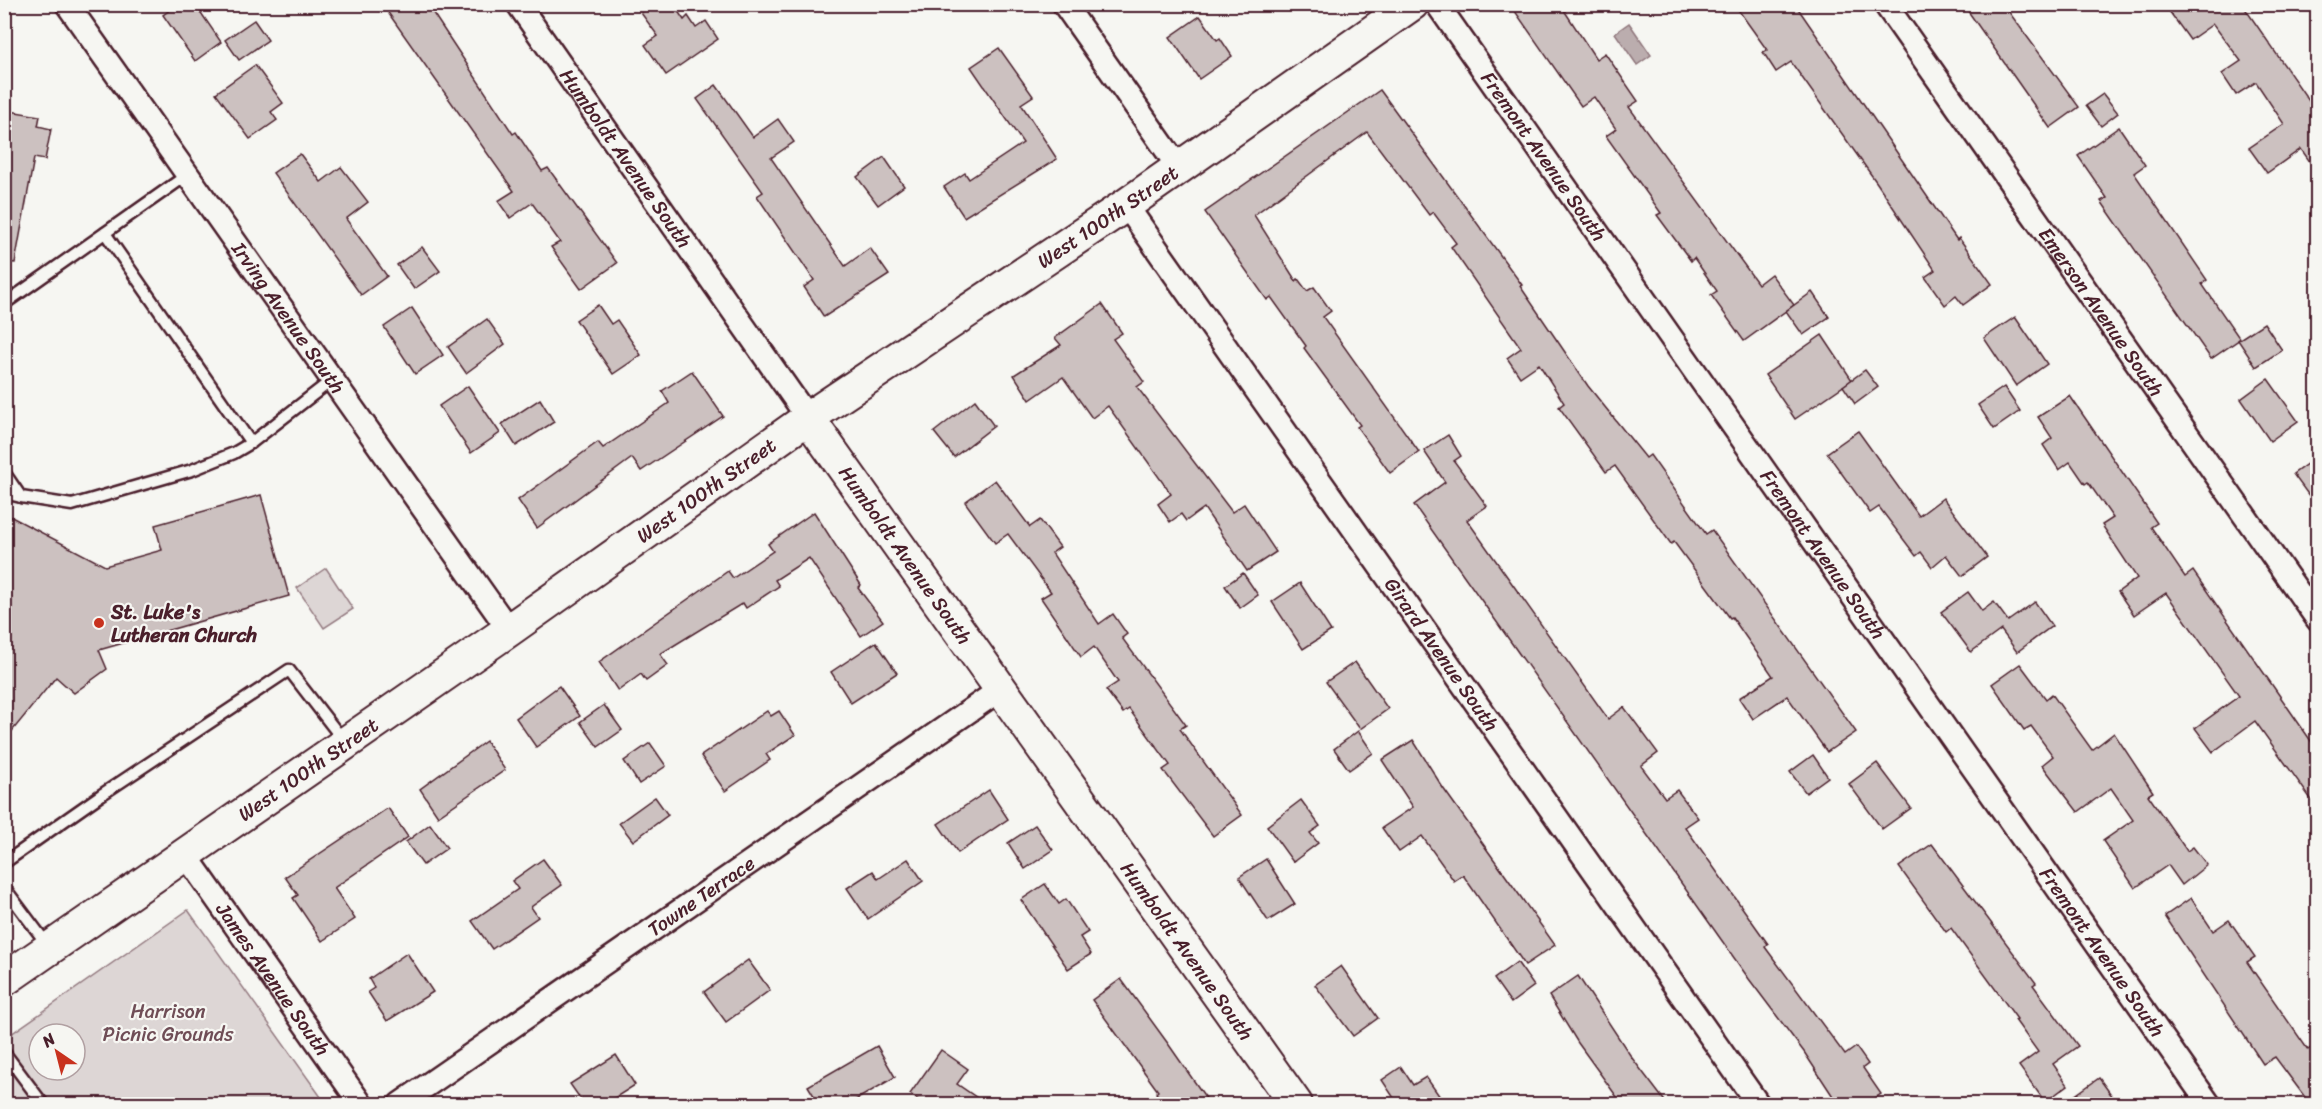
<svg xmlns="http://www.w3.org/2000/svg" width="2322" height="1109" font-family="Sriracha,sans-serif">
  <rect width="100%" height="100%" fill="#f6f6f2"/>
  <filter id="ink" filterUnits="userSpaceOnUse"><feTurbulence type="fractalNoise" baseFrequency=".0167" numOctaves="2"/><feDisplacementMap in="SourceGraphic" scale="12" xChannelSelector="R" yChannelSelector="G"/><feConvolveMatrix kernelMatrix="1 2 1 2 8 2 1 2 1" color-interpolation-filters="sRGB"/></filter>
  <g filter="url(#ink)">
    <g fill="#ddd6d5" stroke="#947a80" stroke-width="1.5" fill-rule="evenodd">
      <path d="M 326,568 L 353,609 L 324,628 L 297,588 Z"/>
      <path d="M 188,910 L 326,1104 L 5,1104 L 4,1039 ZM 39,1034 L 75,1034 L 75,1070 L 39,1070 Z"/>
    </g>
    <path fill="#bbadae" stroke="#8e747a" stroke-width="1.5" d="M 1629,23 L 1651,55 L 1637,65 L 1615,33 Z"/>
    <g fill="#ccc1c0" stroke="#4a1f2b" stroke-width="1.5">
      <path d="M 178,4 L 195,4 L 221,42 L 195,61 L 163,15 Z"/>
      <path d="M 382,4 L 427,4 L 513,134 L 516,132 L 542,171 L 548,168 L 617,263 L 581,289 L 551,247 L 560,242 L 532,203 L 510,218 L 498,201 L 514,191 Z"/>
      <path d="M 654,4 L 673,4 L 684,20 L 688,16 L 696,28 L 706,21 L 718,39 L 666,75 L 645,45 L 658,36 L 641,13 Z"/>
      <path d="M 1510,4 L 1560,4 L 1596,59 L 1605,53 L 1638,101 L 1629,107 L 1758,284 L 1771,274 L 1794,305 L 1744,341 L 1711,295 L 1717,291 L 1694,258 L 1691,261 L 1657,215 L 1661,213 L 1606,136 L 1616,129 L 1594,97 L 1581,106 Z"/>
      <path d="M 1734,4 L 1795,4 L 1957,240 L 1959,238 L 1992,284 L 1963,305 L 1956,296 L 1945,305 L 1925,277 L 1935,270 L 1877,183 L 1791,62 L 1776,72 L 1763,52 L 1767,50 Z"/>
      <path d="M 1963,4 L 2003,4 L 2079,107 L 2050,128 Z"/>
      <path d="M 2164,4 L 2242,4 L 2318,114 L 2318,173 L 2301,149 L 2267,173 L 2249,148 L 2284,124 L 2256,82 L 2236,95 L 2222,74 L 2241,61 L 2213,24 L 2190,40 Z"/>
      <path d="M 1200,16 L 1217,40 L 1220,38 L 1232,56 L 1199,79 L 1170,37 Z"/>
      <path d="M 254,20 L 268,40 L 239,60 L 225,40 Z"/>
      <path d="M 999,48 L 1033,96 L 1021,104 L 1057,159 L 964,217 L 944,187 L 965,173 L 969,179 L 1023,143 L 971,67 Z"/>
      <path d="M 255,65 L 283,103 L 271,112 L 277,120 L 250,139 L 216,93 Z"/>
      <path d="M 716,85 L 753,137 L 778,119 L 794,142 L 771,158 L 845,266 L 870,248 L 889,275 L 824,317 L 804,287 L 814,280 L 757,196 L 763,192 L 697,99 Z"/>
      <path d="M 1380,90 L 1522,285 L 1520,286 L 1588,386 L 1646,458 L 1650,455 L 1706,534 L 1712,530 L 1856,732 L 1827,752 L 1787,696 L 1753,719 L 1739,698 L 1773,676 L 1732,617 L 1730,618 L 1674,542 L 1671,544 L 1615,466 L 1606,472 L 1559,407 L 1564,403 L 1539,364 L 1520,377 L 1507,358 L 1521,348 L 1451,247 L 1456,243 L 1433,212 L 1429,215 L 1367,132 L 1254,215 L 1296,281 L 1298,279 L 1307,291 L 1314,287 L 1331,311 L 1323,317 L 1419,452 L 1390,473 L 1357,427 L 1360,425 L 1304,348 L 1306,346 L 1271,297 L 1267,300 L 1205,212 Z"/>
      <path d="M 2103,94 L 2118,113 L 2101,126 L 2086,106 Z"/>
      <path d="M 4,110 L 40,116 L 38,126 L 51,129 L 45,160 L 34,158 L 15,263 L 4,262 Z"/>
      <path d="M 2119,127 L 2145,165 L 2134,173 L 2207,280 L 2202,284 L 2240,339 L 2211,359 L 2101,201 L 2107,198 L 2078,156 Z"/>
      <path d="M 300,154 L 321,182 L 341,167 L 368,202 L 346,219 L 387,276 L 361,295 L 273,173 Z"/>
      <path d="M 884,157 L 904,186 L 878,205 L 857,177 Z"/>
      <path d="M 422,247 L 440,271 L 414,289 L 397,265 Z"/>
      <path d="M 1812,292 L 1829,317 L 1803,335 L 1786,311 Z"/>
      <path d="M 1102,304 L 1122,333 L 1113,339 L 1144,382 L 1137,387 L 1232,512 L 1244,504 L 1276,552 L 1247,571 L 1204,508 L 1186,521 L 1181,514 L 1170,522 L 1158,504 L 1171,494 L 1108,406 L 1092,418 L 1063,377 L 1030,400 L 1014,375 L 1061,345 L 1055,338 Z"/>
      <path d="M 598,305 L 611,324 L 617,320 L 641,355 L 613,374 L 576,320 Z"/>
      <path d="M 412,308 L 443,355 L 415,374 L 384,327 Z"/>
      <path d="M 2015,317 L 2047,364 L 2016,386 L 1984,338 Z"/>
      <path d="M 487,319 L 505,344 L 466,373 L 448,347 Z"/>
      <path d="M 2264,323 L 2282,350 L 2256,367 L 2238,340 Z"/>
      <path d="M 1822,335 L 1852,380 L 1795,419 L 1765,375 Z"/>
      <path d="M 1865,370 L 1878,387 L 1855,404 L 1843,386 Z"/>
      <path d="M 692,371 L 723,416 L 641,471 L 632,458 L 537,528 L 518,500 L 598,442 L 603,448 L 669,403 L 662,391 Z"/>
      <path d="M 2268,379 L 2298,421 L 2270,441 L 2241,399 Z"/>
      <path d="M 468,386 L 500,433 L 471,453 L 439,406 Z"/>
      <path d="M 2004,387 L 2020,411 L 1994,429 L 1978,405 Z"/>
      <path d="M 2070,396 L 2157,523 L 2151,527 L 2185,577 L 2193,571 L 2318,751 L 2318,809 L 2255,721 L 2213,752 L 2195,728 L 2239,696 L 2166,593 L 2134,615 L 2118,592 L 2137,578 L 2102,525 L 2113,518 L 2088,482 L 2085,484 L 2070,462 L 2059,470 L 2043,445 L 2052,438 L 2038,417 Z"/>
      <path d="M 540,399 L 554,422 L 516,446 L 502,424 Z"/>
      <path d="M 975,400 L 994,426 L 954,457 L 934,432 Z"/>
      <path d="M 1858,431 L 1919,516 L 1943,498 L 1987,557 L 1962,576 L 1946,555 L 1932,567 L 1921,552 L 1916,556 L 1879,507 L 1870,513 L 1827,453 Z"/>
      <path d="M 1448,435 L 1461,456 L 1454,461 L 1487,506 L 1467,520 L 1608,719 L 1624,707 L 1658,753 L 1641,766 L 1665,798 L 1677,790 L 1698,818 L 1685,827 L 1768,944 L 1765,947 L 1845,1055 L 1856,1047 L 1868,1064 L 1863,1068 L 1881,1094 L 1866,1104 L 1838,1104 L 1804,1052 L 1749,979 L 1414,505 L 1445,482 L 1424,451 Z"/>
      <path d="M 2318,456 L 2318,508 L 2293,474 Z"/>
      <path d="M 995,480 L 1030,527 L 1040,520 L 1060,547 L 1052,553 L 1099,624 L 1113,614 L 1127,634 L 1122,638 L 1186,725 L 1180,729 L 1242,815 L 1213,836 L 1163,770 L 1170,765 L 1129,709 L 1123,713 L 1106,690 L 1118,682 L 1094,647 L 1081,657 L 1041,598 L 1051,592 L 1008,534 L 995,543 L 965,502 Z"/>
      <path d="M 261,495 L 289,596 L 99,650 L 107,669 L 74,693 L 56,677 L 4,741 L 4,513 L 105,566 L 162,550 L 155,525 Z"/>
      <path d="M 814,512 L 861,585 L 858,588 L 883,621 L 861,636 L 809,558 L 775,580 L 779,586 L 746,608 L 743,603 L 660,654 L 668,665 L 646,681 L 641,674 L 618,691 L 599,662 L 728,571 L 733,578 L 773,551 L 768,544 Z"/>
      <path d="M 1243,573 L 1258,595 L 1240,608 L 1225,586 Z"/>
      <path d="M 1300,583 L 1331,631 L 1303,649 L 1272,602 Z"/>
      <path d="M 1968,592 L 1982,611 L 1994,602 L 2008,621 L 2035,602 L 2052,626 L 2017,652 L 2001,630 L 1971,652 L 1941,612 Z"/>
      <path d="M 876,642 L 897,673 L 851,703 L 831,672 Z"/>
      <path d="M 1355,662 L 1388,709 L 1360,729 L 1326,682 Z"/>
      <path d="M 2020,664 L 2046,699 L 2052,694 L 2092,750 L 2114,733 L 2153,792 L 2148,795 L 2187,851 L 2193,847 L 2207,865 L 2182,885 L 2168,865 L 2135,888 L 2103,841 L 2133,820 L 2111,788 L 2078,812 L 2042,765 L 2053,756 L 2031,726 L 2024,730 L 1992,684 Z"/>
      <path d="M 559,686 L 580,716 L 536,747 L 516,718 Z"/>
      <path d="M 604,705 L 622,730 L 598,747 L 580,722 Z"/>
      <path d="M 767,711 L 771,716 L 779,711 L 795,735 L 766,754 L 770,760 L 725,791 L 701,756 Z"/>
      <path d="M 1358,731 L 1373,753 L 1349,770 L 1334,749 Z"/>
      <path d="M 1413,740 L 1443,788 L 1555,945 L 1525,965 L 1463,875 L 1454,881 L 1422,836 L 1399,852 L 1382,828 L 1413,807 L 1382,760 Z"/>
      <path d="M 486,741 L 505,770 L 438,816 L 420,789 Z"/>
      <path d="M 650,743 L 666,766 L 639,784 L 624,761 Z"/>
      <path d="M 1813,755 L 1828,777 L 1806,793 L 1790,772 Z"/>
      <path d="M 1877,763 L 1911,808 L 1882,829 L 1849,784 Z"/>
      <path d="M 989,790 L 1008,819 L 958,853 L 938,824 Z"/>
      <path d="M 655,797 L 668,815 L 633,841 L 619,823 Z"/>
      <path d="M 1301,800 L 1320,826 L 1310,833 L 1318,843 L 1293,862 L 1267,826 Z"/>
      <path d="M 388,808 L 408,837 L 334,888 L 355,919 L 322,941 L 293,898 L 298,895 L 285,877 Z"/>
      <path d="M 430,824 L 447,848 L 423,865 L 406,842 Z"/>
      <path d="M 1035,825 L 1053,850 L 1025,869 L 1008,843 Z"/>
      <path d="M 1932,844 L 2036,983 L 2033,985 L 2078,1046 L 2053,1064 L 2068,1085 L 2045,1102 L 2019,1066 L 2038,1052 L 2015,1020 L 2017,1019 L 1951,928 L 1946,932 L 1899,867 Z"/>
      <path d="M 543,859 L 562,885 L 531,907 L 538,917 L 492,949 L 472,921 L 518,889 L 512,881 Z"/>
      <path d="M 908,859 L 923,881 L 868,919 L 847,888 L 873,871 L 878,879 Z"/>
      <path d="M 1266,859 L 1295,904 L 1268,921 L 1239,877 Z"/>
      <path d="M 1045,884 L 1059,904 L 1066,899 L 1088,932 L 1080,937 L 1091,954 L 1068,969 L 1021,900 Z"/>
      <path d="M 2191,898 L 2213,931 L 2229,920 L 2255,957 L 2247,962 L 2308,1050 L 2318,1043 L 2318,1104 L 2310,1104 L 2275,1057 L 2263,1064 L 2165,916 Z"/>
      <path d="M 407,953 L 433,992 L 387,1021 L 368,992 L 374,988 L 369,979 Z"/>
      <path d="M 748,960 L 770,990 L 726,1022 L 704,992 Z"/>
      <path d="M 1517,962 L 1534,986 L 1511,1003 L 1494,979 Z"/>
      <path d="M 1341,966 L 1378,1018 L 1353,1036 L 1315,985 Z"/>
      <path d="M 1578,976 L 1632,1058 L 1667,1104 L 1622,1104 L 1578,1043 L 1549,996 Z"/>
      <path d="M 1121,979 L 1169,1045 L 1210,1104 L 1164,1104 L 1156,1093 L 1158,1091 L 1092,1000 Z"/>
      <path d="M 877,1046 L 895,1077 L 849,1104 L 819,1104 L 808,1086 Z"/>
      <path d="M 941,1050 L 968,1069 L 957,1084 L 986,1104 L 924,1104 L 910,1094 Z"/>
      <path d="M 616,1055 L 635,1085 L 605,1104 L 584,1104 L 570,1084 Z"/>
      <path d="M 1401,1067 L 1413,1085 L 1426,1077 L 1445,1104 L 1384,1104 L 1394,1098 L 1382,1080 Z"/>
      <path d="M 2099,1078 L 2118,1104 L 2063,1104 Z"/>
    </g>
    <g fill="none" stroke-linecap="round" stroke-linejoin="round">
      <defs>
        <g id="lane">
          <path d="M 105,233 L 251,443 L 332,380"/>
          <path d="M 4,304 L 187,175"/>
          <path d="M 4,472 L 21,497 L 72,505 L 192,470 L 234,453 L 251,443"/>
          <path d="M 4,493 L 21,497"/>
          <path d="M 4,863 L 101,795 L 289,670 L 343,740"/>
          <path d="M 4,887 L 49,947"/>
          <path d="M 4,1052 L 43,1104"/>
        </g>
        <g id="street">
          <path id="s1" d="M 67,4 L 509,630"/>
          <path id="s2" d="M 518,4 L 808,418"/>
          <path d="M 1064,4 L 1179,168"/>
          <path id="s3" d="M 1437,4 L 2209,1104"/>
          <path id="s4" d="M 1885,4 L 2318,620"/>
          <path id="s5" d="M 1126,205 L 1758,1104"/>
          <path id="s6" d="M 185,854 L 361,1104"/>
          <path id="s7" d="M 400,1104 L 1001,689"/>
        </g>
        <g id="secondary">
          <path id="s8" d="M 808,418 L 1296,1104"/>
          <path id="s9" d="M 4,980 L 509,630 L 808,418 L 1126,205 L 1412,4"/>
        </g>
      </defs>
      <use href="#lane" stroke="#4a1f2b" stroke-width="15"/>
      <use href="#street" stroke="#4a1f2b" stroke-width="27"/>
      <use href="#secondary" stroke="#4a1f2b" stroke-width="36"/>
      <use href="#lane" stroke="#f6f6f2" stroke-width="10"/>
      <use href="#street" stroke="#f6f6f2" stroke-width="22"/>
      <use href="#secondary" stroke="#f6f6f2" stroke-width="32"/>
    </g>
  </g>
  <circle fill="#c8321e" stroke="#f6f6f2" stroke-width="2" cx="99" cy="623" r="6"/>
  <g text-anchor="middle" stroke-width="4.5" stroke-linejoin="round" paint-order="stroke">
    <g font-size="20" fill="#4a1f2b" stroke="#f6f6f2">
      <text dy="7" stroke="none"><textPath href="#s3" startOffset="186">Fremont Avenue South</textPath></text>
      <text dy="7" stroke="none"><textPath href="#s2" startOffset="188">Humboldt Avenue South</textPath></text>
      <text dy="7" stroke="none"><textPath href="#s9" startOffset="1342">West 100th Street</textPath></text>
      <text dy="7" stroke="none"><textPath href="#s4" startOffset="376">Emerson Avenue South</textPath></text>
      <text dy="7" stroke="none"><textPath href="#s1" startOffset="384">Irving Avenue South</textPath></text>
      <text dy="7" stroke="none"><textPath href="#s9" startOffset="856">West 100th Street</textPath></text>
      <text dy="7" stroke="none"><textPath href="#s8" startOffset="168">Humboldt Avenue South</textPath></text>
      <text dy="7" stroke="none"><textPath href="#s3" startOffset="672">Fremont Avenue South</textPath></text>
      <text dy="7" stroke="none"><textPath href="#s5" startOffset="549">Girard Avenue South</textPath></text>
      <text dy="7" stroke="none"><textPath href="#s9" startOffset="370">West 100th Street</textPath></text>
      <text dy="7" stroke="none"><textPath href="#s7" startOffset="366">Towne Terrace</textPath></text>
      <text dy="7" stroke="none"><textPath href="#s8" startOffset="654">Humboldt Avenue South</textPath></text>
      <text dy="7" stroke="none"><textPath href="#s3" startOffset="1158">Fremont Avenue South</textPath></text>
      <text dy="7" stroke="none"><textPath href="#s6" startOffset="153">James Avenue South</textPath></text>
    </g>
    <g font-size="20" font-weight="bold" fill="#4a1f2b" stroke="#f6f6f2" text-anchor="start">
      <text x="111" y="619">St. Luke's<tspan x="111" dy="23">Lutheran Church</tspan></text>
    </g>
    <g font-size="20" fill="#6f4d56" stroke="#f6f6f2">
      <text x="168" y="1018">Harrison<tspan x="168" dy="23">Picnic Grounds</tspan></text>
    </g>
  </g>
  <rect width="2322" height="1109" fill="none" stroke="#f6f6f2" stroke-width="24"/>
  <rect x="12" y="12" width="2298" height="1085" fill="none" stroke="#4a1f2b" stroke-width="2" filter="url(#ink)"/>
  <g transform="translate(57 1052) rotate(325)"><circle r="28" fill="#f6f6f2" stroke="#b1a0a2" stroke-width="1.5"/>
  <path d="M0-4.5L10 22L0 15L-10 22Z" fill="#c8321e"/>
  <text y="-9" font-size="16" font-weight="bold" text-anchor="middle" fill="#4a1f2b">N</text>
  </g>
</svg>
